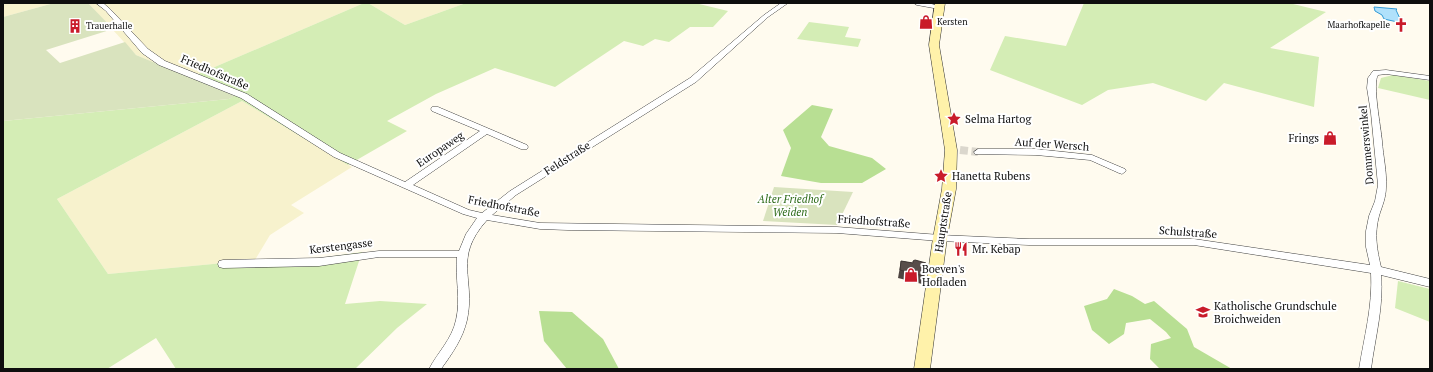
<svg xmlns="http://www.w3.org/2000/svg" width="1433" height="372" font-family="'PT Serif',serif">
  <rect width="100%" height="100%" fill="#fffbef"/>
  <g fill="#f7f2cd">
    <path d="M 3,3 L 54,3 L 3,17 Z"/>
    <path d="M 88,3 L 364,3 L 189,78 L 136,55 Z"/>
    <path d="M 368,3 L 466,3 L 405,25 Z"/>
    <path d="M 242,101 L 352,167 L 291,205 L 304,213 L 270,235 L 255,260 L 108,274 L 57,199 Z"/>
  </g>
  <g fill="#d4edb5">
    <path d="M 364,3 L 368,3 L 405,25 L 466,3 L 695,3 L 728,11 L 713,27 L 690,27 L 669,42 L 655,39 L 643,46 L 624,41 L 555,87 L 495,68 L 436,94 L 387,121 L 407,131 L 348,165 L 242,101 L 57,199 L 108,274 L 255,260 L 313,259 L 362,252 L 345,304 L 380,301 L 427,304 L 397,328 L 355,369 L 176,369 L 156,338 L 107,369 L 3,369 L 3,121 L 229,99 L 235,95 L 189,78 Z"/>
    <path d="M 1084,3 L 1289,3 L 1326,12 L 1270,48 L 1319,57 L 1314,107 L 1224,83 L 1206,101 L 1153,83 L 1108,90 L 1082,105 L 990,70 L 1005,36 L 1066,46 Z"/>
    <path d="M 809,22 L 849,27 L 845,37 L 861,39 L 858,47 L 797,39 Z"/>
    <path d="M 1393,75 L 1430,81 L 1430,100 L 1378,88 L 1381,78 Z"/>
    <path d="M 1398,281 L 1430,289 L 1430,322 L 1395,308 Z"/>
  </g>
  <g fill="#b8df93">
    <path d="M 812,105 L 833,109 L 821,137 L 829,146 L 872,158 L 886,169 L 862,183 L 821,183 L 781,176 L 791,148 L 783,130 Z"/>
    <path d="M 1114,289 L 1132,296 L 1145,304 L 1154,301 L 1187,329 L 1194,347 L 1232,369 L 1160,369 L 1150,359 L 1151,344 L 1171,338 L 1166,332 L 1150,319 L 1126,323 L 1124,334 L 1109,344 L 1092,330 L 1084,306 L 1107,299 Z"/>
    <path d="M 539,311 L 572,312 L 603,339 L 619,369 L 567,369 L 544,341 Z"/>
  </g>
  <g fill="#d9e3be">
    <path d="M 54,3 L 88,3 L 113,29 L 46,50 L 60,63 L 125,42 L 136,55 L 235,96 L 229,99 L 3,121 L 3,17 Z"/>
    <path d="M 774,187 L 853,192 L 837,225 L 763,221 Z"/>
  </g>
  <path fill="#b0e1fb" stroke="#319bd7" d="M 1374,7 L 1397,9 L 1396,10 L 1402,23 L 1384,19 L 1382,15 L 1375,11 Z"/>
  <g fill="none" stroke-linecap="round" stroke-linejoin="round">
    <path stroke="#dbd7cd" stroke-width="8" stroke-dasharray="8 3.5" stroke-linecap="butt" d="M 960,150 L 978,152"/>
    <defs>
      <g id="street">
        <path d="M 96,3 L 103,3 L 110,9 L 148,49 L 165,61 L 247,94 L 340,153 L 405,182 L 480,131 L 432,111 L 431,109 L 432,107 L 438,107 L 527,145 L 528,147 L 527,149 L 521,149 L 487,134 L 413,185 L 469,210 L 482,213 L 510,191 L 690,78 L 764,15 L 781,3 L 788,3 L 768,17 L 696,82 L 516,195 L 492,215 L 540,223 L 837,227 L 940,235 L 1029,239 L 1194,239 L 1370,265 L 1366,247 L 1366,231 L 1369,216 L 1375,201 L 1378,185 L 1371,113 L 1367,88 L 1368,78 L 1373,71 L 1386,70 L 1430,76 L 1430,80 L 1386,74 L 1378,75 C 1372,83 1381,128 1382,141 C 1383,156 1387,172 1386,187 C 1386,198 1382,206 1379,216 C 1374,234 1377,250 1381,267 L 1430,279 L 1430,287 L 1381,275 C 1384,306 1375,338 1371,369 L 1359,369 C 1364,338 1373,305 1371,273 L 1194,245 L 1029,245 L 940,241 L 837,233 L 568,230 L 540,229 L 487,220 C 452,259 476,278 467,320 C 463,338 452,354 441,369 L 429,369 C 438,352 452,339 456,320 C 461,299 455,278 457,257 L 379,257 L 319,266 L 223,268 L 219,267 L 218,264 L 219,261 L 223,260 L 319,258 L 379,251 L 459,251 L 466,234 L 477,218 L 463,214 L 334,157 L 241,98 L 159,65 L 142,53 L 106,11 Z"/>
        <path d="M 914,3 L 928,3 L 942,7 L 939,9 L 917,5 Z"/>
        <path d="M 978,149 L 1036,149 L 1092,155 L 1125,169 L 1126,171 L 1122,174 L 1119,173 L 1090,160 L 1036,155 L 975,154 L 974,152 Z"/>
      </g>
      <path id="secondary" d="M 935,3 L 945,3 L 939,45 L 957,150 L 956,189 L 947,238 L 930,369 L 914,369 L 933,238 L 942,189 L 945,150 L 929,45 Z"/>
    </defs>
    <use href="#street" stroke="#414141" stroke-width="1"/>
    <use href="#secondary" stroke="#303030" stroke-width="1"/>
    <use href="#street" fill="#fff" fill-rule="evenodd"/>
    <use href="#secondary" fill="#fff2aa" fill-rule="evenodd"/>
  </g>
  <path fill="#4c4340" d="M 901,261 L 913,263 L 924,276 L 922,284 L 898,278 Z"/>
  <path fill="#584e4a" stroke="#3e3734" d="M 915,260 L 926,263 L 924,276 L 900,270 L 901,261 L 913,263 L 913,261 Z"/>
  <defs>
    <symbol id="shop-bare" viewBox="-9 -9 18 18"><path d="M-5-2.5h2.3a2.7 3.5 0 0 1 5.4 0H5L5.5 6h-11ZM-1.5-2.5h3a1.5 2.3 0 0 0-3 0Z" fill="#c91b2a" stroke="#fff" stroke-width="2.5" paint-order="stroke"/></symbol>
    <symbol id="church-bare" viewBox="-9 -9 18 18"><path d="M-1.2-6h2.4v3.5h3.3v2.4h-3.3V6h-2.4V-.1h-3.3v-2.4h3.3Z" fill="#c91b2a" stroke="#fff" stroke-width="2.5" paint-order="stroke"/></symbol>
    <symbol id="building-bare" viewBox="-9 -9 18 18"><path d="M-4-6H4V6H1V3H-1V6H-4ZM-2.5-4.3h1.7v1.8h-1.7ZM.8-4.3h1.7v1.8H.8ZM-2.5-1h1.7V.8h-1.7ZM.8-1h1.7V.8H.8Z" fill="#c91b2a" stroke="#fff" stroke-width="2.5" paint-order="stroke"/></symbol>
    <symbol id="sight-bare" viewBox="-9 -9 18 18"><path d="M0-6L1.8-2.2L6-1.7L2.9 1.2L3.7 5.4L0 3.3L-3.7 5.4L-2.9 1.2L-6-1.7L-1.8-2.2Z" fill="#c91b2a" stroke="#fff" stroke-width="2.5" paint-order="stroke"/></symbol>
    <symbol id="restaurant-bare" viewBox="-9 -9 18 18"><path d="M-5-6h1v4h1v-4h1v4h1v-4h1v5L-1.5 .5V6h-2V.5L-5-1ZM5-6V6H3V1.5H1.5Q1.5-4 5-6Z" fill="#c91b2a" stroke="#fff" stroke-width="2.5" paint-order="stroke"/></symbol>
    <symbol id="school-bare" viewBox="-9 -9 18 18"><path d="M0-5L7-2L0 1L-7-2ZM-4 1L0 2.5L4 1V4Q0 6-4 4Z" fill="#c91b2a" stroke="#fff" stroke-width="2.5" paint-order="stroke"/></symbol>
  </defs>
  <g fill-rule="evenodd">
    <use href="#shop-bare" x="916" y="12" width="20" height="20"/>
    <use href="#church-bare" x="1391" y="15" width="20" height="20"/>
    <use href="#building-bare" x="65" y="16" width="20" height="20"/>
    <use href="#sight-bare" x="944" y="109" width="20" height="20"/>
    <use href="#shop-bare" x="1320" y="128" width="20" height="20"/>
    <use href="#sight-bare" x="931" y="166" width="20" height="20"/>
    <use href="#restaurant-bare" x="951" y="239" width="20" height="20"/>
    <use href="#shop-bare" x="901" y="265" width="20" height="20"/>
    <use href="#school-bare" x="1193" y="302" width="20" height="20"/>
  </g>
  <g text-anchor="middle" stroke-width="4" stroke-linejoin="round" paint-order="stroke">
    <g font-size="9" fill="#0e0e0e" stroke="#fff" text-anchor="start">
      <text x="937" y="25">Kersten</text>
      <text x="1390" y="28" text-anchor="end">Maarhofkapelle</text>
      <text x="86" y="29">Trauerhalle</text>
    </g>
    <g font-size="11" fill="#0e0e0e" stroke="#fff">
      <text transform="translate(215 72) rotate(23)" y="4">Friedhofstraße</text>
      <text transform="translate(1052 144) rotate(4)" y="4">Auf der Wersch</text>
      <text transform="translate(1366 145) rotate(-95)" y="4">Dommerswinkel</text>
      <text transform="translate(440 149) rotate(-34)" y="4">Europaweg</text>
      <text transform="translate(567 158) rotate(-33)" y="4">Feldstraße</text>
      <text transform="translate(504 206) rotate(11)" y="4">Friedhofstraße</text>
      <text transform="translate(874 221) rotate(4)" y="4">Friedhofstraße</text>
      <text transform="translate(943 222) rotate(-81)" y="4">Hauptstraße</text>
      <text transform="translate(1188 232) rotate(4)" y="4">Schulstraße</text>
      <text transform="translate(341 246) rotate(-7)" y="4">Kerstengasse</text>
    </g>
    <g font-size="11" fill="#0e0e0e" stroke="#fff" text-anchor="start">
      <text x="965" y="123">Selma Hartog</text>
      <text x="1319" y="142" text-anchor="end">Frings</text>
      <text x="952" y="180">Hanetta Rubens</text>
      <text x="972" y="253">Mr. Kebap</text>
      <text x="922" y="273">Boeven's<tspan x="922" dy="13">Hofladen</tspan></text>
      <text x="1214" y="310">Katholische Grundschule<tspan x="1214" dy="13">Broichweiden</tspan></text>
    </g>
    <g font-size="11" font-style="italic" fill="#2d6b19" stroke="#fff">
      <text x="790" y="203">Alter Friedhof<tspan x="790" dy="13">Weiden</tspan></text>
    </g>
  </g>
  <rect width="1433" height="372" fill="none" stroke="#0e0e0e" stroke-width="8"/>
</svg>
